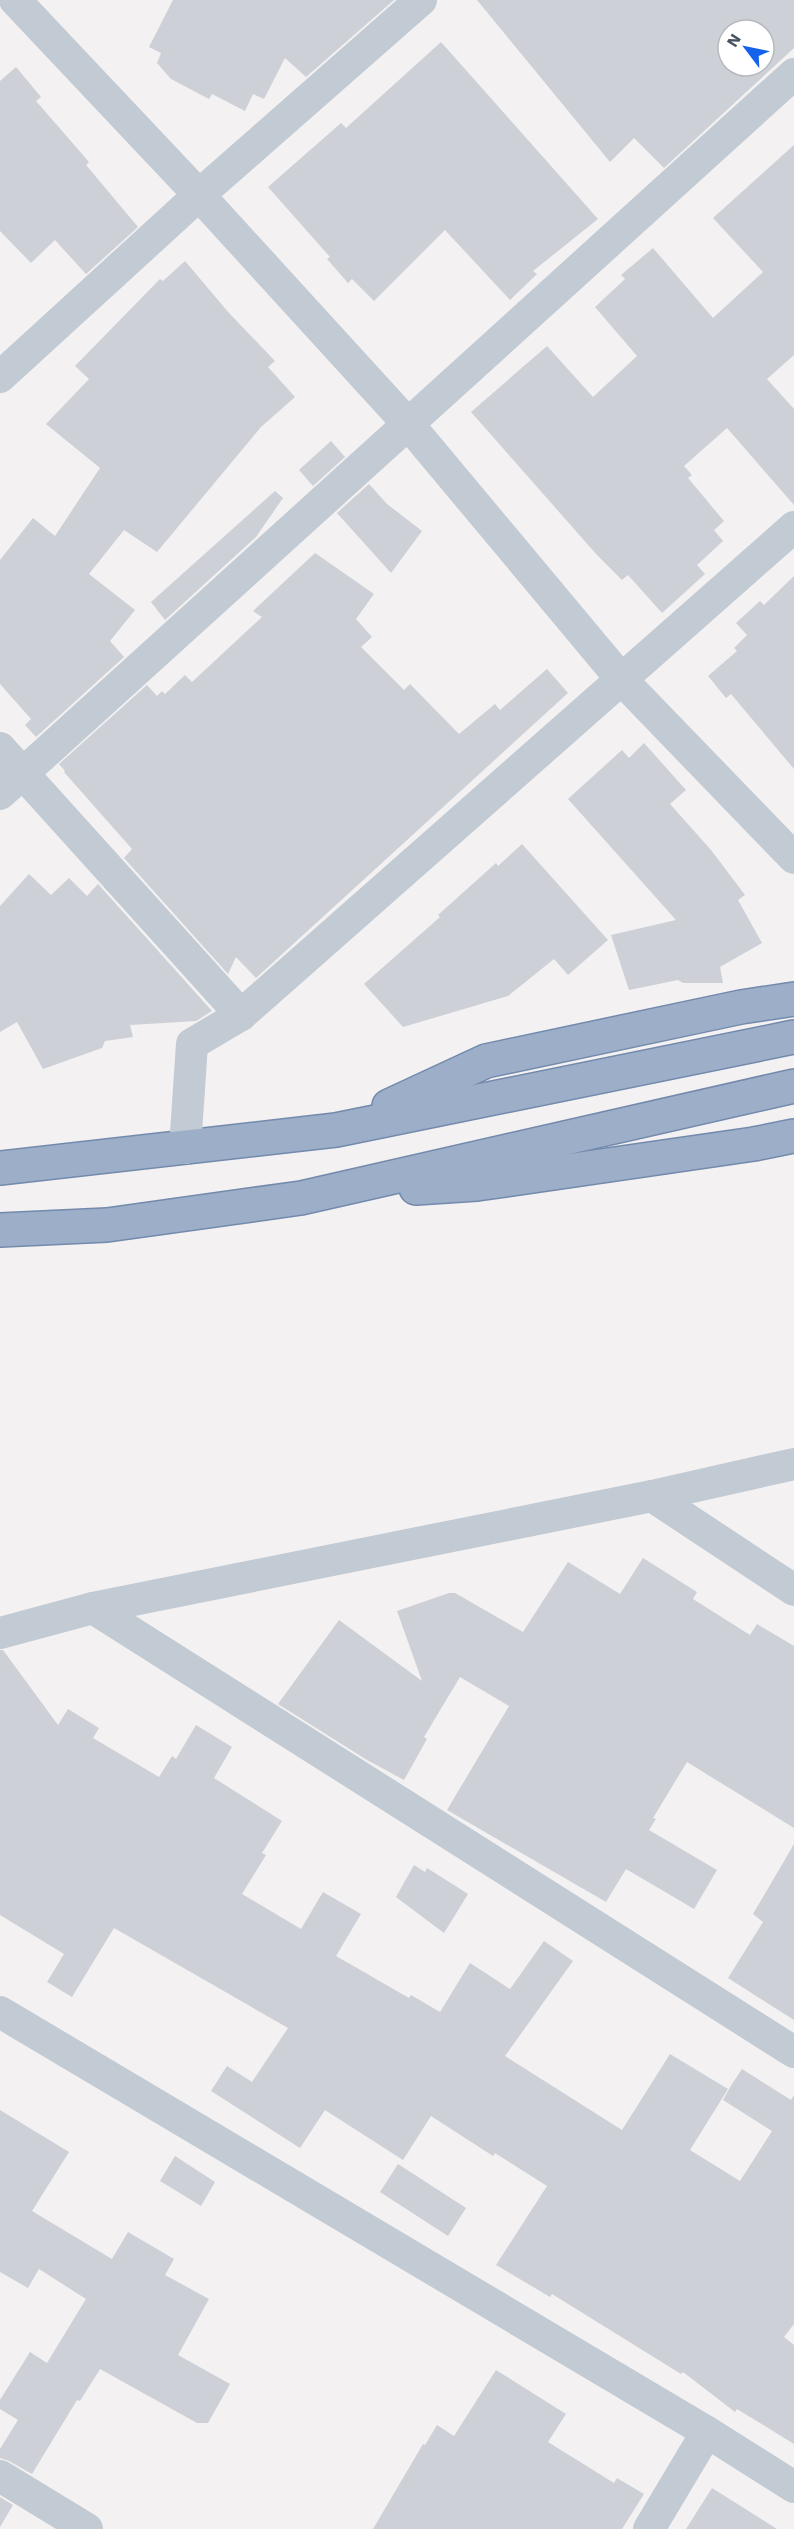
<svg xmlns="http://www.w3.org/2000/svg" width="794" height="2529" font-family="'Work Sans',sans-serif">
  <rect width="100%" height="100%" fill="#f3f1f1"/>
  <g fill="#cdd0d6" fill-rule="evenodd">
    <path d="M 173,0 L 394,0 L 306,77 L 285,58 L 264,99 L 253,94 L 245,111 L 212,94 L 209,99 L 171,79 L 157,63 L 161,53 L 149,47 Z"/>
    <path d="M 477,0 L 794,0 L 794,48 L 664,168 L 634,138 L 610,162 ZM 728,30 L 764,30 L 764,66 L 728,66 Z"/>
    <path d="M 441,42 L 598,219 L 533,271 L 537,274 L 510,300 L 445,230 L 374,301 L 352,279 L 348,283 L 327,259 L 330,257 L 268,187 L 341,123 L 346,128 Z"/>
    <path d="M 16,67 L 41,97 L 36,101 L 89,162 L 86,165 L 138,227 L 86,274 L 55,240 L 31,263 L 0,231 L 0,81 Z"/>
    <path d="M 794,145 L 794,355 L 767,379 L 794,409 L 794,505 L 727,428 L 684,466 L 692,475 L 688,478 L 724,521 L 714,530 L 723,541 L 697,565 L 705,574 L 662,613 L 628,575 L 622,580 L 597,555 L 471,412 L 547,346 L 593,397 L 637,356 L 595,307 L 625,279 L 621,275 L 653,248 L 713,318 L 763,272 L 713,218 Z"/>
    <path d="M 185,261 L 229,313 L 275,361 L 268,367 L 295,397 L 261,427 L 157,552 L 124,530 L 89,574 L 135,610 L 110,641 L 124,657 L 36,737 L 25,725 L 31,719 L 0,684 L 0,560 L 33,518 L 55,536 L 100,468 L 46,424 L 89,379 L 75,366 L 160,279 L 163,281 Z"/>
    <path d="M 331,441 L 345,457 L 313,486 L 299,470 Z"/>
    <path d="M 369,484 L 387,504 L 422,531 L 391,573 L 337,513 Z"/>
    <path d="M 275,491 L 283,498 L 256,537 L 165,620 L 151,602 Z"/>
    <path d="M 315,553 L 374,594 L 356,619 L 372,637 L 361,647 L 404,690 L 410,684 L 459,734 L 495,704 L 500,710 L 547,669 L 568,693 L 256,978 L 236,957 L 228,974 L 124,858 L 132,849 L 64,772 L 65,771 L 59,764 L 147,685 L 157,696 L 162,691 L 165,694 L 185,675 L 192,682 L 262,617 L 253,611 Z"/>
    <path d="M 794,576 L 794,769 L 731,694 L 726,698 L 708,676 L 737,651 L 734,648 L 747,635 L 736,623 L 760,601 L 764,605 Z"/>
    <path d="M 644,743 L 686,790 L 670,804 L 711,850 L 745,895 L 738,900 L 762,943 L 720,967 L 723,983 L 683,983 L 678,980 L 629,990 L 611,935 L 676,920 L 568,799 L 622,750 L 629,758 Z"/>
    <path d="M 522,844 L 608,940 L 568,975 L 554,959 L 508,996 L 403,1027 L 364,984 L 440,917 L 438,915 L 496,863 L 498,866 Z"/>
    <path d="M 29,874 L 51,895 L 69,878 L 87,896 L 98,884 L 212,1011 L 196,1021 L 130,1025 L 133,1037 L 105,1041 L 102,1048 L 43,1069 L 17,1022 L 0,1032 L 0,906 Z"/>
    <path d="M 643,1558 L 697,1592 L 693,1599 L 750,1635 L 757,1624 L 794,1646 L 794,1828 L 687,1762 L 653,1818 L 656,1819 L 649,1830 L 717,1870 L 694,1909 L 626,1869 L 606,1902 L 447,1810 L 509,1706 L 460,1677 L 424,1737 L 427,1739 L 404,1780 L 367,1760 L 278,1704 L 339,1620 L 422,1681 L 397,1611 L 449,1593 L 455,1593 L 523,1632 L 568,1562 L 620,1594 Z"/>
    <path d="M 0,1650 L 3,1650 L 58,1725 L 68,1709 L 99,1728 L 93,1738 L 159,1777 L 172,1756 L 176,1759 L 196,1725 L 232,1747 L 214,1778 L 282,1821 L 262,1853 L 266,1855 L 242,1894 L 301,1929 L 323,1892 L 361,1914 L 336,1956 L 409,1998 L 411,1995 L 440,2012 L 470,1963 L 510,1989 L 544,1941 L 573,1961 L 505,2056 L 622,2130 L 670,2054 L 728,2089 L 690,2150 L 740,2181 L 772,2131 L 723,2100 L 732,2084 L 742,2069 L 791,2100 L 794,2095 L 794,2324 L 784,2337 L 794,2345 L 794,2444 L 737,2409 L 735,2412 L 683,2372 L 681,2374 L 552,2294 L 550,2297 L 496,2265 L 547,2186 L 495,2153 L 493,2156 L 431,2116 L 403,2160 L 325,2110 L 300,2148 L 211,2091 L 227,2066 L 252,2082 L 288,2028 L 114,1928 L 72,1997 L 47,1982 L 64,1954 L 0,1915 Z"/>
    <path d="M 794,1844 L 794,2020 L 728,1978 L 763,1922 L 753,1914 Z"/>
    <path d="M 414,1865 L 425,1872 L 427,1868 L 468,1894 L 444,1933 L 396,1897 Z"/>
    <path d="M 0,2110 L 69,2152 L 32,2211 L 112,2259 L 128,2232 L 174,2259 L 165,2275 L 209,2299 L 178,2355 L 230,2384 L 208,2423 L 197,2423 L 100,2369 L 80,2401 L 77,2400 L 32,2474 L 9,2461 L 0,2458 L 0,2449 L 18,2420 L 0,2409 L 0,2400 L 30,2352 L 47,2363 L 86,2299 L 39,2269 L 28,2288 L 0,2272 Z"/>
    <path d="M 175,2156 L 215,2182 L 201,2206 L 160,2181 Z"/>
    <path d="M 398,2164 L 466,2208 L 448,2236 L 380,2192 Z"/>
    <path d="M 496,2370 L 566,2414 L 548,2442 L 614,2483 L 617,2478 L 644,2494 L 622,2529 L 373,2529 L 423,2444 L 425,2445 L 437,2425 L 454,2436 Z"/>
    <path d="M 712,2488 L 777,2529 L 686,2529 Z"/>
    <path d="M 0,2497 L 13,2505 L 0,2527 Z"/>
  </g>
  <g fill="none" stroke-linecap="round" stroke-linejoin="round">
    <defs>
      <g id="trunk">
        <path d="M 389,1106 L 486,1061 L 741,1007 L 794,999"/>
        <path d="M 0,1168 L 336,1130 L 794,1037"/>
        <path d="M 416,1188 L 477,1184 L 754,1144 L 794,1136"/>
        <path d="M 0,1230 L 107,1225 L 301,1198 L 794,1086"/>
      </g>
    </defs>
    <use href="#trunk" stroke="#738aad" stroke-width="36"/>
    <g stroke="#c2cad3" stroke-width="32">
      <path d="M 15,0 L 199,195 L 409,425 L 622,680 L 794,858"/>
      <path d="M 0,377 L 199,195 L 421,0"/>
      <path d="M 0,748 L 241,1015"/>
      <path d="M 0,794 L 794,74"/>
      <path d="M 185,1148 L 192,1044 L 241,1015 L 794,527"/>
      <path d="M 652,1496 L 794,1590"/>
      <path d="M 93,1608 L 652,1496 L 794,1464"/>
      <path d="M 0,1633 L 93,1608 L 794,2052"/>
      <path d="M 0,2012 L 707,2432 L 794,2487"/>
      <path d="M 0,2476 L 87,2529"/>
      <path d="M 649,2529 L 707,2432"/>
    </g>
    <use href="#trunk" stroke="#9caec8" stroke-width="33"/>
  </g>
  <g transform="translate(746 48) rotate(302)"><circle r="28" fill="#ffffff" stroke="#b6babf" stroke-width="1.5"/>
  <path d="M0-4.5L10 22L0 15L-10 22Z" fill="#1462eb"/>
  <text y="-9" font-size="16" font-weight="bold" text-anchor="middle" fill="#48535f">N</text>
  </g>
</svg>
